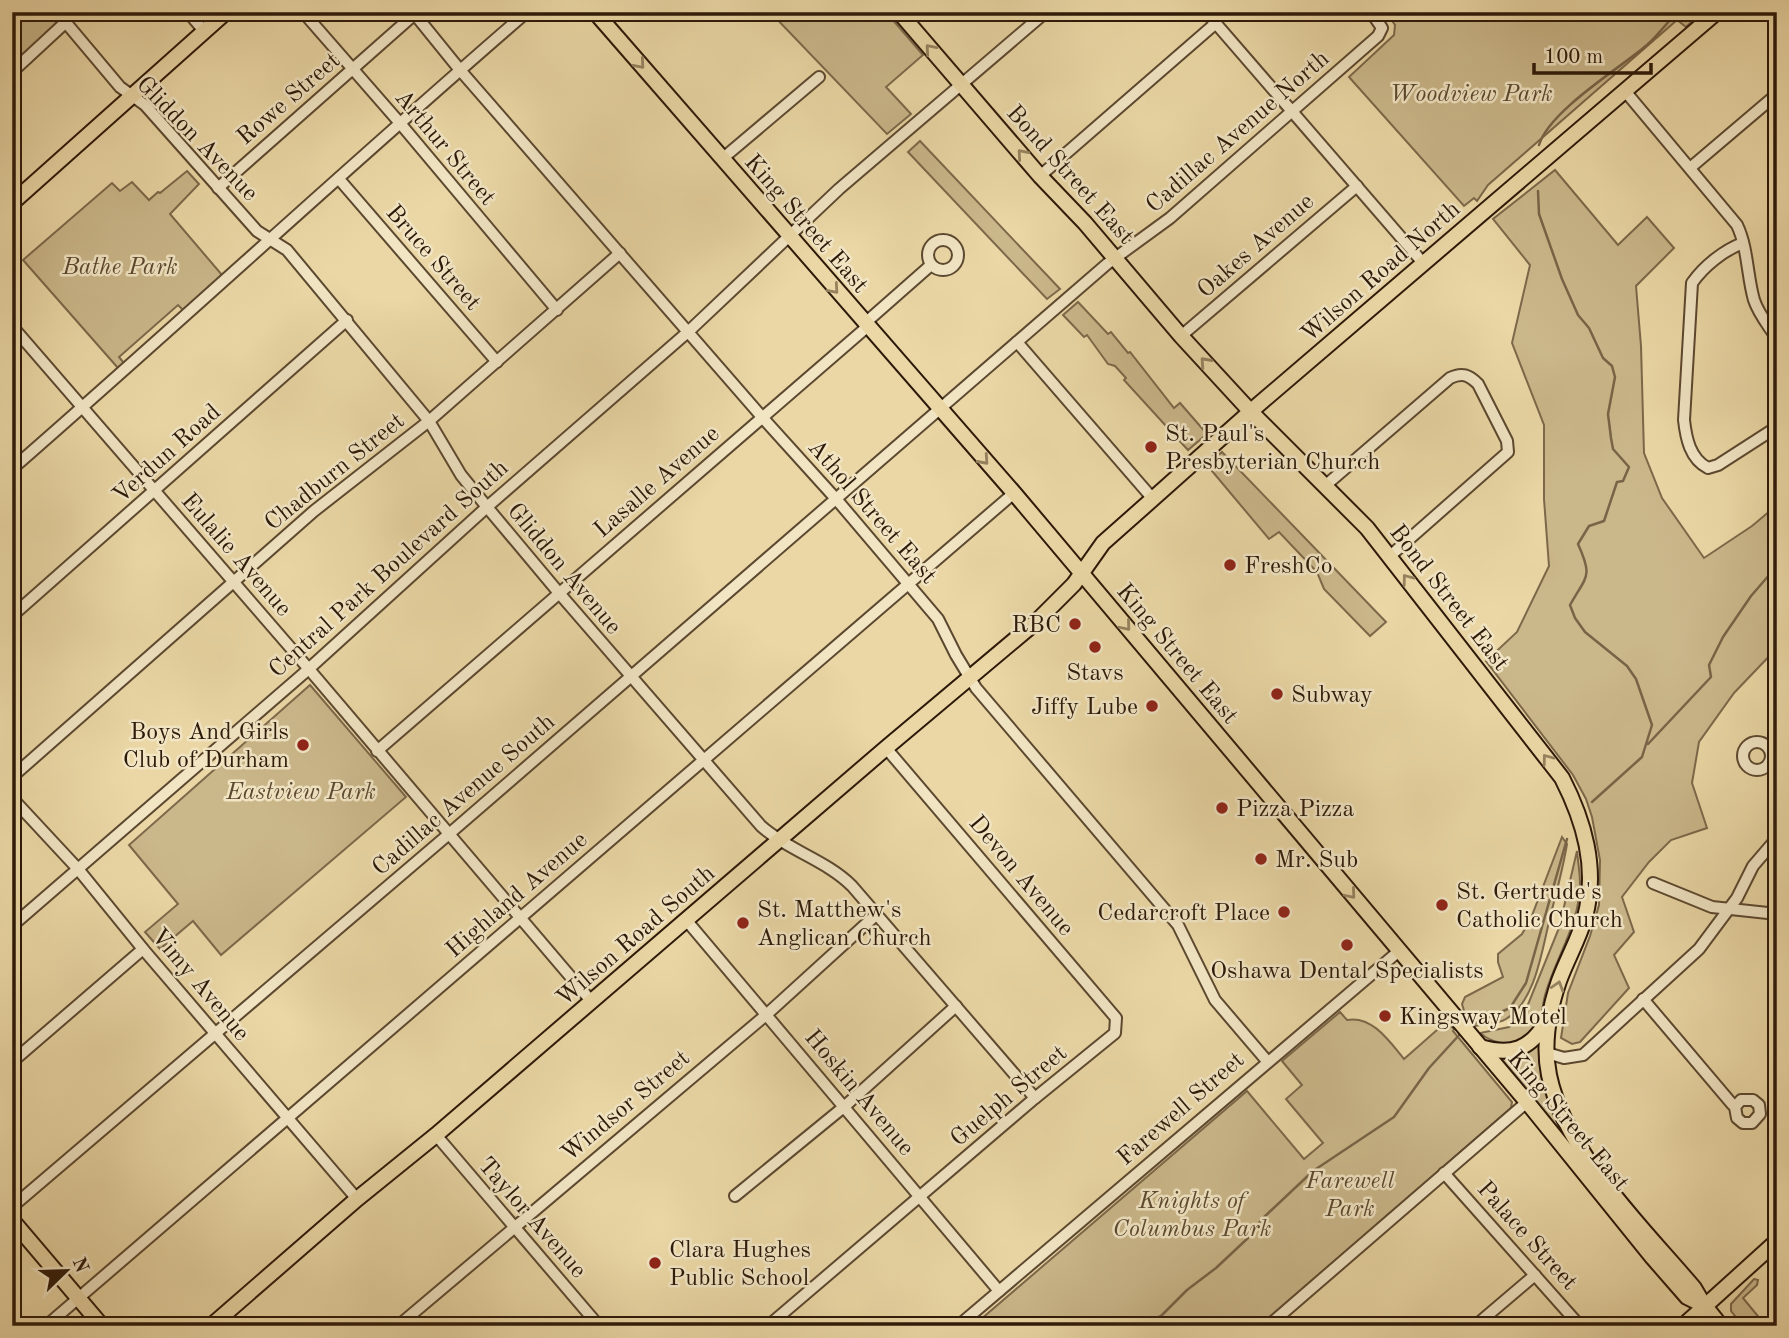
<svg xmlns="http://www.w3.org/2000/svg" width="1789" height="1338" font-family="'Old Standard TT',serif">
  <rect width="100%" height="100%" fill="#ead7a5"/>
  <filter id="stains"><feTurbulence type="fractalNoise" baseFrequency=".00286" numOctaves="4"/><feColorMatrix values="0 0 0 0 .2 0 0 0 0 .09 0 0 0 0 .02 0 0 0 .5 -.17"/></filter>
  <radialGradient id="worn" r=".72"><stop offset=".6" stop-color="#630" stop-opacity="0"/><stop offset="1" stop-color="#630" stop-opacity=".3"/></radialGradient>
  <g fill="#cab78a" stroke="#7c684a" stroke-width="2">
    <path d="M 30,12 L 51,12 L 56,23 L 12,67 L 12,30 Z"/>
    <path d="M 770,12 L 886,12 L 923,55 L 886,87 L 911,114 L 887,134 Z"/>
    <path d="M 1386,12 L 1702,12 L 1686,27 L 1677,20 L 1488,185 L 1477,201 L 1474,198 L 1464,206 L 1349,77 L 1394,35 L 1395,25 Z"/>
    <path d="M 920,141 L 1060,289 L 1047,299 L 908,152 Z"/>
    <path d="M 1555,170 L 1618,245 L 1647,217 L 1674,248 L 1636,286 L 1641,346 L 1644,453 L 1662,498 L 1704,558 L 1752,526 L 1777,505 L 1777,648 L 1734,693 L 1699,742 L 1692,783 L 1707,828 L 1671,840 L 1649,862 L 1622,897 L 1634,932 L 1614,955 L 1629,988 L 1580,1042 L 1572,1044 L 1561,1038 L 1568,993 L 1590,936 L 1599,905 L 1600,860 L 1592,817 L 1586,799 L 1573,775 L 1486,661 L 1517,632 L 1549,566 L 1544,499 L 1544,425 L 1512,343 L 1530,265 L 1493,219 Z"/>
    <path d="M 187,171 L 199,184 L 170,214 L 222,275 L 183,310 L 178,305 L 119,357 L 124,363 L 118,368 L 23,260 L 112,183 L 120,191 L 132,182 L 149,200 L 158,192 L 160,193 Z"/>
    <path d="M 1078,302 L 1108,334 L 1111,332 L 1128,353 L 1130,352 L 1174,408 L 1180,403 L 1207,434 L 1188,450 L 1124,380 L 1126,378 L 1115,366 L 1108,364 L 1087,335 L 1084,337 L 1063,315 Z"/>
    <path d="M 1222,452 L 1386,622 L 1370,636 L 1324,589 L 1317,572 L 1279,532 L 1269,539 L 1207,465 Z"/>
    <path d="M 310,685 L 406,797 L 221,955 L 193,921 L 160,949 L 145,932 L 178,904 L 129,845 Z"/>
    <path d="M 1562,837 L 1567,844 C 1563,869 1556,893 1550,918 C 1542,949 1536,1001 1506,1019 C 1499,1024 1484,1024 1475,1026 L 1465,1014 L 1462,1004 L 1465,997 L 1503,977 L 1498,962 L 1498,954 L 1522,934 L 1531,918 Z"/>
    <path d="M 1577,851 C 1578,862 1580,873 1580,884 C 1580,922 1557,956 1546,992 C 1542,1003 1543,1018 1536,1028 C 1524,1049 1495,1046 1480,1033 L 1509,1027 L 1519,1019 L 1527,1007 L 1559,928 Z"/>
    <path d="M 1340,1012 L 1347,1020 C 1372,1015 1390,1042 1404,1059 L 1446,1022 L 1454,1029 L 1453,1031 L 1512,1102 L 1511,1108 L 1260,1326 L 973,1326 L 1247,1091 L 1304,1159 L 1323,1143 L 1286,1099 L 1302,1085 L 1282,1061 Z"/>
    <path d="M 1542,1037 L 1574,1151 L 1499,1058 C 1514,1054 1535,1053 1542,1037 Z"/>
    <path d="M 1754,1279 L 1758,1280 L 1757,1285 L 1743,1298 L 1766,1326 L 1743,1326 L 1731,1311 L 1731,1304 Z"/>
  </g>
  <g fill="none" stroke-linecap="round" stroke-linejoin="round">
    <g stroke="#786447" stroke-width="2.5">
      <path d="M 1539,145 C 1549,111 1620,68 1647,45 C 1658,35 1667,23 1677,12"/>
      <path d="M 1538,191 L 1539,214 L 1562,279 L 1578,315 L 1589,328 L 1603,358 L 1612,366 L 1615,377 L 1608,414 L 1611,438 L 1613,449 L 1629,467 L 1623,481 L 1617,482 L 1604,521 L 1589,526 L 1578,544 C 1593,577 1587,575 1570,605 L 1575,618 L 1585,632 L 1627,666 L 1636,679 L 1652,725 L 1642,757 L 1592,802"/>
      <path d="M 1648,744 L 1711,677 L 1709,665 L 1723,637 L 1751,596 L 1777,566"/>
      <path d="M 1469,1026 L 1510,1008 L 1526,983 L 1567,839"/>
      <path d="M 1139,1326 L 1161,1316 L 1187,1290 L 1216,1268 L 1248,1238 L 1262,1219 L 1313,1171 L 1394,1117 L 1429,1068 L 1461,1033"/>
    </g>
    <defs>
      <g id="minor">
        <path d="M 57,12 L 120,87 L 145,105 L 257,231 L 287,250 L 429,421 L 461,475 L 487,507 L 559,593 L 761,826 C 789,851 826,860 852,886 L 1035,1098"/>
        <path d="M 188,12 L 204,31"/>
        <path d="M 303,12 L 399,122 L 557,310"/>
        <path d="M 413,12 L 460,70 L 762,417 L 837,500 L 938,619 L 956,655 L 976,688 L 1178,925 L 1215,1000 L 1267,1061"/>
        <path d="M 1206,12 L 1424,264"/>
        <path d="M 12,21 L 22,12"/>
        <path d="M 12,72 L 66,22"/>
        <path d="M 1625,91 L 1737,225 C 1748,248 1747,276 1754,300 C 1759,315 1769,326 1777,339"/>
        <path d="M 722,159 L 819,77"/>
        <path d="M 1690,168 L 1777,94"/>
        <path d="M 1040,176 L 1216,23"/>
        <path d="M 339,179 L 497,362"/>
        <path d="M 218,188 L 417,12"/>
        <circle cx="943" cy="255" r="15"/>
        <path d="M 1743,243 C 1724,250 1704,266 1692,283 L 1684,420 C 1686,438 1690,459 1708,468 L 1718,465 L 1777,427"/>
        <path d="M 864,324 L 931,265"/>
        <path d="M 12,326 L 308,668 L 592,1002"/>
        <path d="M 1181,336 L 1357,186"/>
        <path d="M 1017,342 L 1153,499"/>
        <path d="M 12,469 C 185,318 353,162 527,12"/>
        <path d="M 1326,485 L 1450,378 C 1462,372 1469,375 1478,384 L 1507,441 L 1508,452 L 1390,556"/>
        <path d="M 12,616 L 347,320"/>
        <circle cx="1757" cy="756" r="14"/>
        <path d="M 377,751 L 867,327"/>
        <path d="M 12,777 L 314,511 L 429,421 L 620,253"/>
        <path d="M 12,798 L 78,869 L 143,949 L 357,1199"/>
        <path d="M 1653,883 L 1712,907 L 1777,914"/>
        <path d="M 687,921 L 999,1291"/>
        <path d="M 12,926 L 303,674 L 487,507 L 689,331 L 839,189 L 1046,12"/>
        <path d="M 1643,999 L 1732,1104 L 1735,1107 L 1741,1100 L 1753,1100 L 1759,1105 L 1760,1114 L 1752,1123 L 1743,1123 L 1737,1118 L 1735,1107"/>
        <path d="M 1547,1053 L 1564,1058 L 1583,1055 L 1699,949 L 1737,898 L 1753,866 L 1777,838"/>
        <path d="M 12,1062 L 143,949"/>
        <path d="M 436,1135 L 599,1326"/>
        <path d="M 1444,1173 L 1580,1326"/>
        <path d="M 735,1196 L 845,1106 L 956,1006"/>
        <path d="M 12,1207 L 449,834 L 1107,264 L 1170,218 L 1378,36 L 1382,28 L 1371,12"/>
        <path d="M 46,1326 L 1014,493"/>
        <path d="M 398,1326 L 766,1015 L 877,914"/>
        <path d="M 768,1326 L 1035,1098 L 1115,1033 L 1116,1018 L 886,748"/>
        <path d="M 958,1326 L 1399,951"/>
        <path d="M 1268,1326 L 1527,1102"/>
        <path d="M 1475,1326 L 1535,1275"/>
      </g>
      <g id="major">
        <path d="M 595,12 L 1014,493 L 1527,1102 L 1653,1258 L 1687,1297 L 1705,1306 L 1721,1326"/>
        <path d="M 899,12 L 1040,176 L 1085,223 L 1181,336 L 1251,412 L 1367,528 L 1562,778 C 1584,821 1598,868 1585,917 C 1579,939 1567,959 1559,981 C 1549,1010 1543,1045 1549,1075 C 1565,1153 1644,1229 1694,1288 L 1704,1305"/>
        <path d="M 12,203 L 226,12"/>
        <path d="M 1480,1047 C 1511,1056 1530,1050 1547,1021"/>
        <path d="M 12,1220 L 102,1326"/>
        <path d="M 211,1326 L 357,1199 L 436,1135 L 886,748 L 1036,622 L 1074,584 L 1103,543 L 1147,504 L 1258,405 L 1717,12"/>
        <path d="M 1683,1326 L 1777,1241"/>
      </g>
    </defs>
    <use href="#minor" stroke="#5c4830" stroke-width="14"/>
    <use href="#major" stroke="#2d1909" stroke-width="18"/>
    <use href="#minor" stroke="#f1e5c4" stroke-width="10"/>
    <use href="#major" stroke="#ead7a5" stroke-width="14"/>
  </g>
  <defs><path id="oneway-chevron" d="M-2-3.5L2.5 0L-2 3.5" fill="none" stroke-width="1.6" stroke-linecap="round" stroke-linejoin="round" transform="scale(1.75)"/></defs>
  <g stroke="#95825f">
    <use href="#oneway-chevron" transform="translate(930 49) rotate(-131)"/>
    <use href="#oneway-chevron" transform="translate(640 64) rotate(49)"/>
    <use href="#oneway-chevron" transform="translate(1022 154) rotate(-131)"/>
    <use href="#oneway-chevron" transform="translate(834 289) rotate(49)"/>
    <use href="#oneway-chevron" transform="translate(1205 362) rotate(-132)"/>
    <use href="#oneway-chevron" transform="translate(984 460) rotate(48)"/>
    <use href="#oneway-chevron" transform="translate(1407 579) rotate(-127)"/>
    <use href="#oneway-chevron" transform="translate(1126 626) rotate(50)"/>
    <use href="#oneway-chevron" transform="translate(1547 759) rotate(-127)"/>
    <use href="#oneway-chevron" transform="translate(1351 894) rotate(50)"/>
    <use href="#oneway-chevron" transform="translate(1558 986) rotate(-73)"/>
  </g>
  <g fill="#8f2418" stroke="#f1e5c4" stroke-width="2.5">
    <circle cx="1151" cy="447" r="7"/>
    <circle cx="1230" cy="565" r="7"/>
    <circle cx="1075" cy="624" r="7"/>
    <circle cx="1095" cy="647" r="7"/>
    <circle cx="1277" cy="694" r="7"/>
    <circle cx="1152" cy="706" r="7"/>
    <circle cx="303" cy="745" r="7"/>
    <circle cx="1222" cy="808" r="7"/>
    <circle cx="1261" cy="859" r="7"/>
    <circle cx="1442" cy="905" r="7"/>
    <circle cx="1284" cy="912" r="7"/>
    <circle cx="743" cy="923" r="7"/>
    <circle cx="1347" cy="945" r="7"/>
    <circle cx="1385" cy="1016" r="7"/>
    <circle cx="655" cy="1263" r="7"/>
  </g>
  <g text-anchor="middle" stroke-width="5" stroke-linejoin="round" paint-order="stroke">
    <g font-size="24" font-style="italic" fill="#5c4830" stroke="#f1e5c4">
      <text x="1471" y="101">Woodview Park</text>
      <text x="120" y="274">Bathe Park</text>
      <text x="301" y="799">Eastview Park</text>
      <text x="1350" y="1188">Farewell<tspan x="1350" dy="28">Park</tspan></text>
      <text x="1192" y="1208">Knights of<tspan x="1192" dy="28">Columbus Park</tspan></text>
    </g>
    <g font-size="24" fill="#2d1909" stroke="#f1e5c4">
      <text transform="translate(288 98) rotate(-41)" y="8">Rowe Street</text>
      <text transform="translate(1237 131) rotate(-41)" y="8">Cadillac Avenue North</text>
      <text transform="translate(198 138) rotate(46)" y="8">Gliddon Avenue</text>
      <text transform="translate(446 147) rotate(50)" y="8">Arthur Street</text>
      <text transform="translate(1071 174) rotate(48)" y="8">Bond Street East</text>
      <text transform="translate(807 223) rotate(49)" y="8">King Street East</text>
      <text transform="translate(1255 245) rotate(-41)" y="8">Oakes Avenue</text>
      <text transform="translate(434 257) rotate(49)" y="8">Bruce Street</text>
      <text transform="translate(1380 271) rotate(-41)" y="8">Wilson Road North</text>
      <text transform="translate(166 453) rotate(-42)" y="8">Verdun Road</text>
      <text transform="translate(334 471) rotate(-39)" y="8">Chadburn Street</text>
      <text transform="translate(656 481) rotate(-41)" y="8">Lasalle Avenue</text>
      <text transform="translate(873 511) rotate(49)" y="8">Athol Street East</text>
      <text transform="translate(237 554) rotate(49)" y="8">Eulalie Avenue</text>
      <text transform="translate(388 568) rotate(-42)" y="8">Central Park Boulevard South</text>
      <text transform="translate(565 568) rotate(50)" y="8">Gliddon Avenue</text>
      <text transform="translate(1450 597) rotate(52)" y="8">Bond Street East</text>
      <text transform="translate(1178 653) rotate(50)" y="8">King Street East</text>
      <text transform="translate(463 794) rotate(-41)" y="8">Cadillac Avenue South</text>
      <text transform="translate(1022 875) rotate(50)" y="8">Devon Avenue</text>
      <text transform="translate(516 894) rotate(-41)" y="8">Highland Avenue</text>
      <text transform="translate(635 935) rotate(-41)" y="8">Wilson Road South</text>
      <text transform="translate(201 984) rotate(50)" y="8">Vimy Avenue</text>
      <text transform="translate(860 1092) rotate(50)" y="8">Hoskin Avenue</text>
      <text transform="translate(1008 1095) rotate(-40)" y="8">Guelph Street</text>
      <text transform="translate(625 1105) rotate(-40)" y="8">Windsor Street</text>
      <text transform="translate(1180 1108) rotate(-41)" y="8">Farewell Street</text>
      <text transform="translate(1569 1120) rotate(50)" y="8">King Street East</text>
      <text transform="translate(533 1217) rotate(49)" y="8">Taylor Avenue</text>
      <text transform="translate(1528 1235) rotate(48)" y="8">Palace Street</text>
    </g>
    <g font-size="24" fill="#2d1909" stroke="#f1e5c4" text-anchor="start">
      <text x="1165" y="441">St. Paul's<tspan x="1165" dy="28">Presbyterian Church</tspan></text>
      <text x="1244" y="573">FreshCo</text>
      <text x="1061" y="632" text-anchor="end">RBC</text>
      <text x="1095" y="680" text-anchor="middle">Stavs</text>
      <text x="1291" y="702">Subway</text>
      <text x="1138" y="714" text-anchor="end">Jiffy Lube</text>
      <text x="289" y="739" text-anchor="end">Boys And Girls<tspan x="289" dy="28">Club of Durham</tspan></text>
      <text x="1236" y="816">Pizza Pizza</text>
      <text x="1275" y="867">Mr. Sub</text>
      <text x="1456" y="899">St. Gertrude's<tspan x="1456" dy="28">Catholic Church</tspan></text>
      <text x="757" y="917">St. Matthew's<tspan x="757" dy="28">Anglican Church</tspan></text>
      <text x="1270" y="920" text-anchor="end">Cedarcroft Place</text>
      <text x="1347" y="978" text-anchor="middle">Oshawa Dental Specialists</text>
      <text x="1399" y="1024">Kingsway Motel</text>
      <text x="669" y="1257">Clara Hughes<tspan x="669" dy="28">Public School</tspan></text>
    </g>
  </g>
  <rect width="1789" height="1338" fill="none" stroke="#ead7a5" stroke-width="42"/>
  <rect x="14" y="14" width="1761" height="1310" fill="none" stroke="#2d1909" stroke-width="3.5"/>
  <rect x="21" y="21" width="1747" height="1296" fill="none" stroke="#2d1909" stroke-width="2"/>
  <g transform="translate(66 1271) rotate(67)" stroke="#f1e5c4" stroke-width="5" paint-order="stroke">
  <path d="M0-5L12 26L0 18L-12 26Z" fill="#2d1909"/>
  <text y="-10" font-size="19" font-weight="bold" text-anchor="middle" fill="#2d1909">N</text>
  </g>
  <path d="M1534 63v10h117v-10" fill="none" stroke="#2d1909" stroke-width="3.5"/>
  <text x="1544" y="63" font-size="21" fill="#2d1909" stroke="#f1e5c4" stroke-width="5" paint-order="stroke">100 m</text>
  <rect width="100%" height="100%" filter="url(#stains)"/>
  <rect width="100%" height="100%" fill="url(#worn)"/>
</svg>
